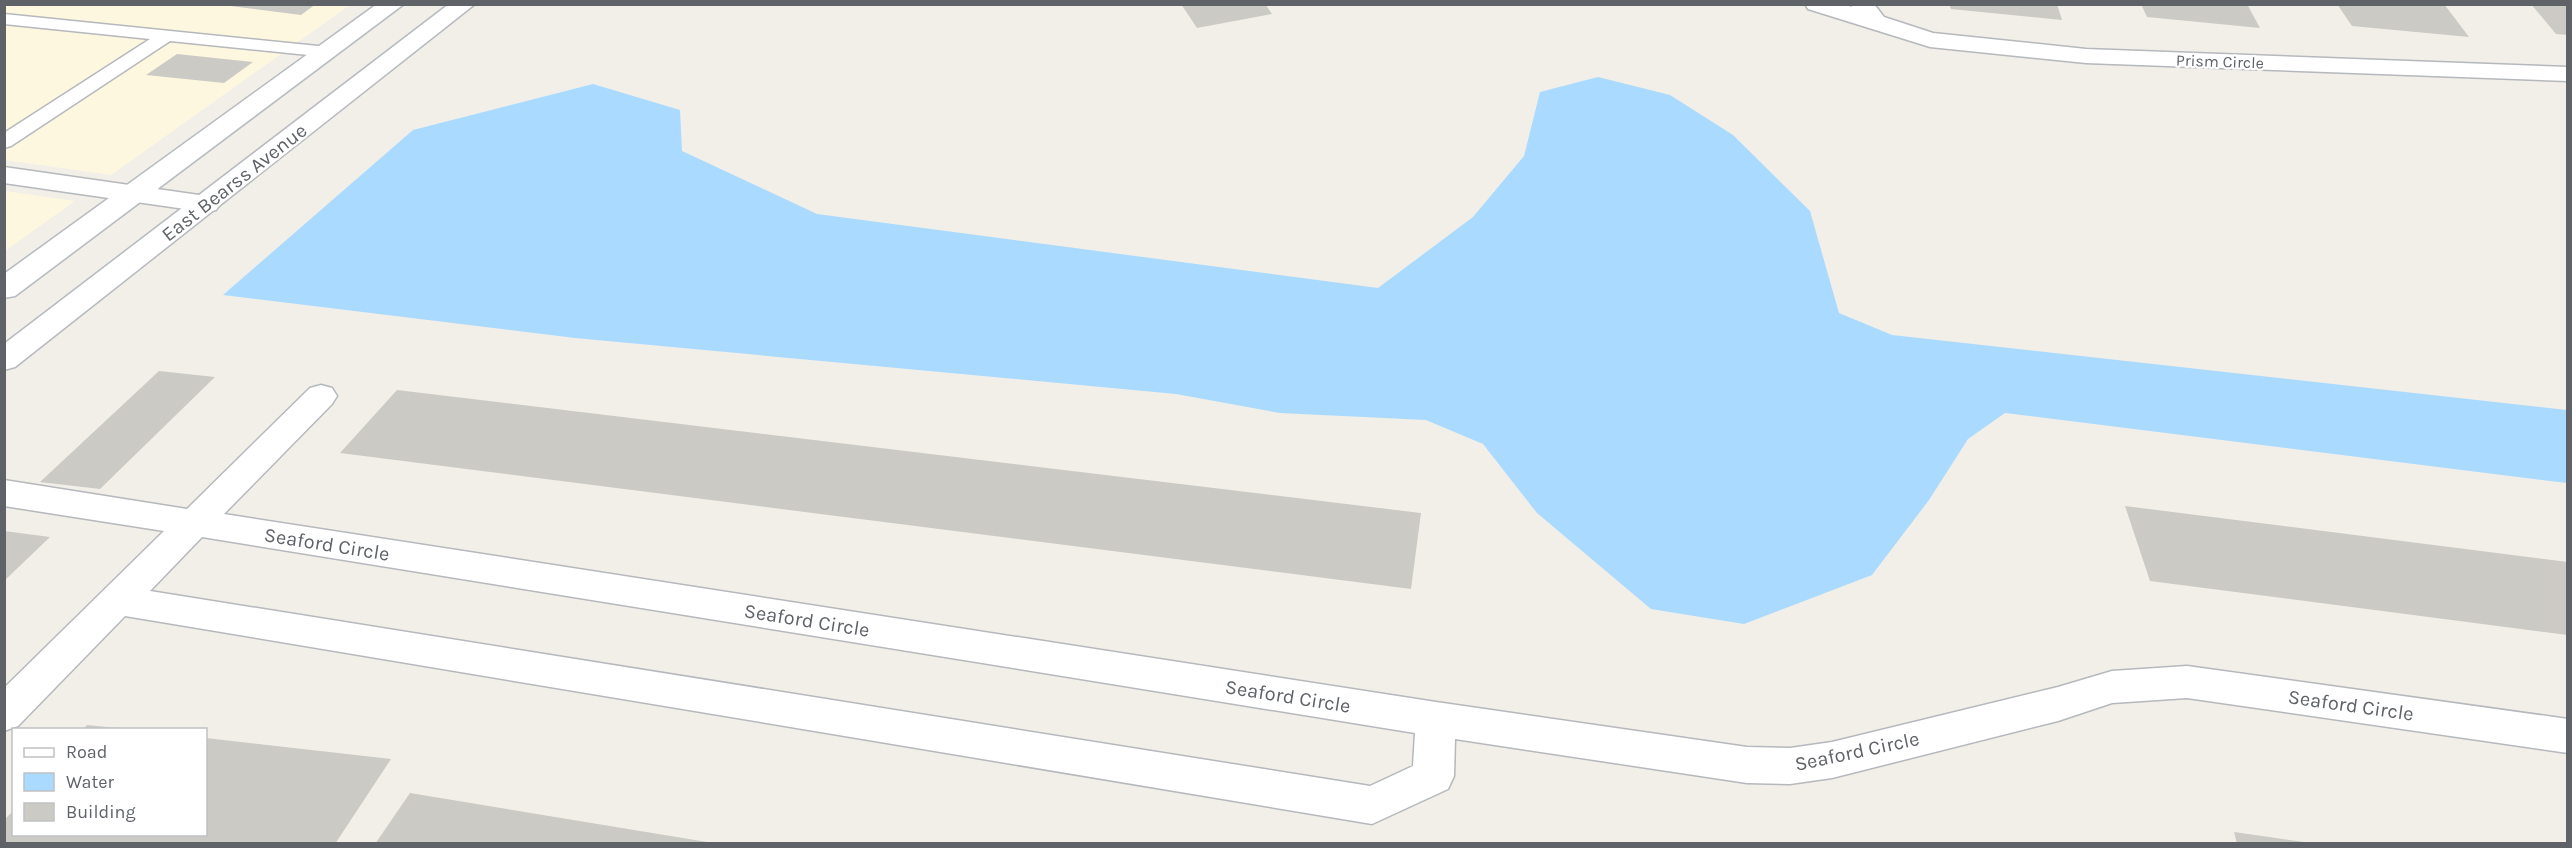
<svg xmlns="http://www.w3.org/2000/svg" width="2572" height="848" font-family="Karla,sans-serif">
  <rect width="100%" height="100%" fill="#f1efe8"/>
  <g fill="#fef7e0">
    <path d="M 5,5 L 350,5 L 111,175 L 5,160 Z"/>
    <path d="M 4,191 L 5,191 L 75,201 L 5,251 Z"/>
  </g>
  <path fill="#aadaff" d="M 1598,77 L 1670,95 L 1733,135 L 1810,211 L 1839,313 L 1892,335 L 2567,410 L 2567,483 L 2005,413 L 1968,439 L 1929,500 L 1872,575 L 1744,624 L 1651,609 L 1537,513 L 1483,444 L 1426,420 L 1280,413 L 1176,394 L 575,338 L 223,295 L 413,130 L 593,84 L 680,110 L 682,151 L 817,214 L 1378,288 L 1473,217 L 1524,156 L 1540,92 Z"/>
  <g fill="#cccac5">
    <path d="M 215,4 L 316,4 L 301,15 Z"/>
    <path d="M 1181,4 L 1265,4 L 1272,14 L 1197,28 Z"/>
    <path d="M 1949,4 L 2057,4 L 2062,20 L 1951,9 Z"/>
    <path d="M 2141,4 L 2247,4 L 2260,28 L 2147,17 Z"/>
    <path d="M 2337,4 L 2444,4 L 2469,37 L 2352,26 Z"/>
    <path d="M 2531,4 L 2568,4 L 2568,35 L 2556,34 Z"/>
    <path d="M 177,54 L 253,62 L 224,83 L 146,75 Z"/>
    <path d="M 159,371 L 215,377 L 100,489 L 40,482 Z"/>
    <path d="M 397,390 L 1421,513 L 1411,589 L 340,453 Z"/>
    <path d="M 2125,506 L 2568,562 L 2568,635 L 2150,581 Z"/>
    <path d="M 4,531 L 50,537 L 4,581 Z"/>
    <path d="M 87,725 L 117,728 L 117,730 L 83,730 Z"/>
    <path d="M 206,738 L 391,759 L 335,844 L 4,844 L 4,820 L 14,810 L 14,834 L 206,834 Z"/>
    <path d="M 410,793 L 707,842 L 707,844 L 375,844 Z"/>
    <path d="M 2234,832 L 2304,842 L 2304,844 L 2237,844 Z"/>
  </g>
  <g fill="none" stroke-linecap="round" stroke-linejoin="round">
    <defs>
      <path id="service" d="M 4,14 L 328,47 L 334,48 L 337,52 L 334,56 L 328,57 L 170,41 L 11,146 L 4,148 L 4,133 L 150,39 L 4,24 Z"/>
      <g id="minor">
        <path d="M 1805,4 L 1842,4 L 1852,7 L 1850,4 L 1874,4 L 1884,17 L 1933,33 L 2086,49 L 2568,67 L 2568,81 L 2086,63 L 1930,47 L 1808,9 Z"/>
        <path d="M 321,385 L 332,388 L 337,396 L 332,404 L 224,514 L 1436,702 L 1747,747 L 1790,748 L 1832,742 L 2058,687 L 2112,671 L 2187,666 L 2568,719 L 2568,753 L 2187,698 L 2112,703 L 2058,721 L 1832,778 L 1790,784 L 1747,783 L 1455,739 L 1454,776 L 1448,789 L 1372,824 L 125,616 L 18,726 L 4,731 L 4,688 L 164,531 L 4,506 L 4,480 L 187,509 L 310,388 ZM 202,537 L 1415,733 L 1413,766 L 1370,786 L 150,591 Z"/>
      </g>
      <path id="tertiary" d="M 4,167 L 206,196 L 216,198 L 220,204 L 216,210 L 206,212 L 4,183 Z"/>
      <g id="secondary">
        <path d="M 377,4 L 404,4 L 15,296 L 4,298 L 4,274 Z"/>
        <path d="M 449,4 L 475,4 L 15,367 L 4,370 L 4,344 Z"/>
      </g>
    </defs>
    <use href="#service" stroke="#b5b8bc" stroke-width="3"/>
    <use href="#minor" stroke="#b5b8bc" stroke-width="3"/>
    <use href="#tertiary" stroke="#b5b8bc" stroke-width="3"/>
    <use href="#secondary" stroke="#b6babf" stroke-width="3"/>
    <use href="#service" fill="#fff" fill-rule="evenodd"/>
    <use href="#minor" fill="#fff" fill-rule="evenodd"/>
    <use href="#tertiary" fill="#fff" fill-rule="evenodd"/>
    <use href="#secondary" fill="#fff" fill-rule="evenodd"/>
  </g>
  <g text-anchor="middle" stroke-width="4.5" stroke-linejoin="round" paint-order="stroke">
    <g font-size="16" fill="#5f6368" stroke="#fff">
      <text transform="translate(2220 61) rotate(2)" y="6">Prism Circle</text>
    </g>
    <g font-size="20" fill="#5f6368" stroke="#fff">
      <text transform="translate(234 182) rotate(-38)" y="7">East Bearss Avenue</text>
      <text transform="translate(327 544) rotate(9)" y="7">Seaford Circle</text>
      <text transform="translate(807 620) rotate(9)" y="7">Seaford Circle</text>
      <text transform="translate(1288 696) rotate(9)" y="7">Seaford Circle</text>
      <text transform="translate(2351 705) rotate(8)" y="7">Seaford Circle</text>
      <text transform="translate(1857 751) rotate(-12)" y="7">Seaford Circle</text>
    </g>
  </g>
  <rect width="2572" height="848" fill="none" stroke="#5f6368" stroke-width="12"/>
  <rect x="12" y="728" width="195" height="108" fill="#ffffff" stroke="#bfc1c3" stroke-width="1.5"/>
  <rect x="24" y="748" width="30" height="9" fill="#ffffff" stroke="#bfc1c3" stroke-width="1.5"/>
  <text x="66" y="758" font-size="18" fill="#5f6368">Road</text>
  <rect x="24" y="773" width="30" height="18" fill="#aadaff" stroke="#bfc1c3" stroke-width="1.5"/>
  <text x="66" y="788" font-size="18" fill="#5f6368">Water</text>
  <rect x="24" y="803" width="30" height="18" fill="#cccac5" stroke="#bfc1c3" stroke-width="1.5"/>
  <text x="66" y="818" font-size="18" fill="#5f6368">Building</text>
</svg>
